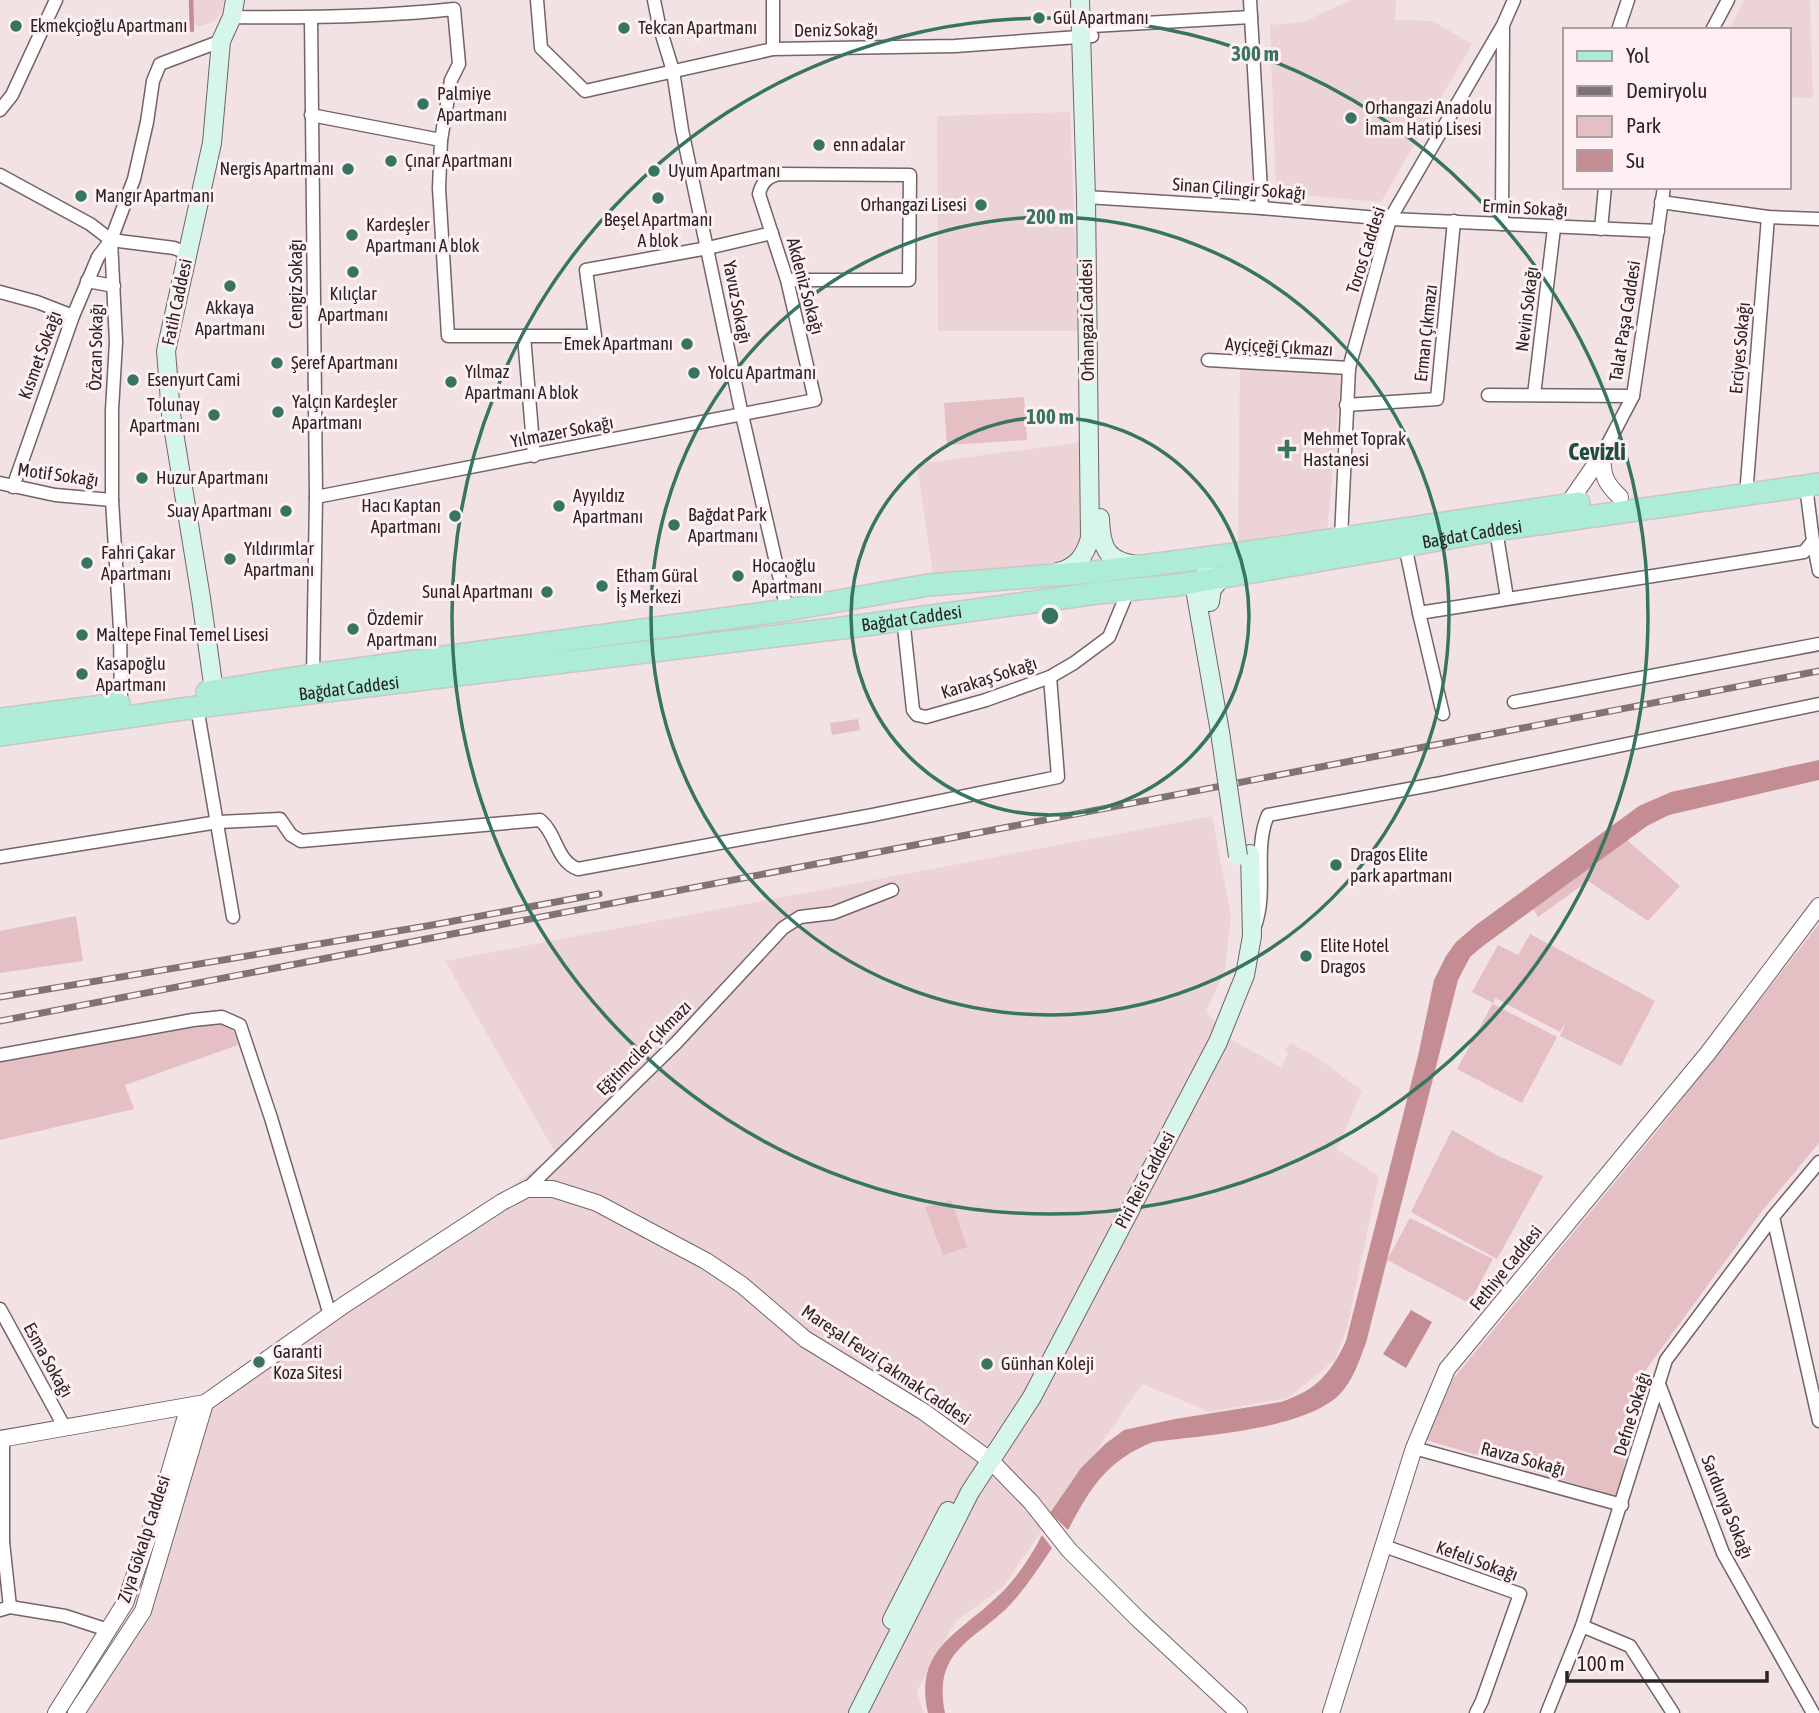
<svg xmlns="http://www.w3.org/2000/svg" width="1819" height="1713" font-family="'Asap Condensed',sans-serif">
  <rect width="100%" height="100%" fill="#f3e2e4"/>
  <g fill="#ecd3d6">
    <path d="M 191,0 L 225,0 L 223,9 L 218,17 L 213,22 L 197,27 L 191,15 Z"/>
    <path d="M 1351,0 L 1396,0 L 1395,20 L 1433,21 L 1472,44 L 1381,202 L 1276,193 L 1270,25 L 1303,22 Z"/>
    <path d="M 1744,0 L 1810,0 L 1813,98 L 1789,97 L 1789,30 L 1729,30 Z"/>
    <path d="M 1070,112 L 1079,331 L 938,331 L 937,116 Z"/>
    <path d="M 1240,363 L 1342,366 L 1327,532 L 1238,542 Z"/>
    <path d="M 1083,442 L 1087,538 L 1076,554 L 1053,563 L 933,575 L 917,464 Z"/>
    <path d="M 1212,816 L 1231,916 L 1225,971 L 1206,1011 L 1230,1039 L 1281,1067 L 1288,1054 L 1285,1051 L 1290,1043 L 1315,1056 L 1362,1091 L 1337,1149 L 1379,1176 L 1347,1328 L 1335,1360 L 1288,1398 L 1210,1412 L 1142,1384 L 1003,1587 L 956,1621 L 917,1691 L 923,1713 L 72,1713 L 144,1611 L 209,1405 L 330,1315 L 556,1154 L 445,961 Z"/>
  </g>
  <g fill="#e4bfc4">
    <path d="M 1024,397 L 1027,440 L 947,445 L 944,403 Z"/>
    <path d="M 858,719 L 860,730 L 832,735 L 830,723 Z"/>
    <path d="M 1627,840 L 1680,886 L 1648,921 L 1588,881 L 1538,917 L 1533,908 Z"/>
    <path d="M 76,916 L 83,961 L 0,973 L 0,931 Z"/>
    <path d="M 1819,924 L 1819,1143 L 1762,1211 L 1647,1368 L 1617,1496 L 1426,1440 L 1453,1379 L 1657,1131 Z"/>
    <path d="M 1530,934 L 1655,1001 L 1621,1066 L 1560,1036 L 1567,1020 L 1560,1032 L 1495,998 L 1493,1004 L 1557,1037 L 1522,1103 L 1457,1069 L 1493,1003 L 1472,992 L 1498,945 L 1518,955 Z"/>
    <path d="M 215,1022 C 230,1025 235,1029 238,1045 L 125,1085 L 134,1109 L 0,1140 L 0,1060 Z"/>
    <path d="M 1452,1130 L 1496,1155 L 1543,1176 L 1497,1259 L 1411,1212 Z"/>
    <path d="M 951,1200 L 967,1247 L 943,1255 L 925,1207 Z"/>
    <path d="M 1410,1218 L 1493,1259 L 1469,1303 L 1387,1260 Z"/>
  </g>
  <g fill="#c48d94">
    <path d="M 1819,760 L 1819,780 L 1669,815 L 1647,826 L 1483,946 L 1470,957 L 1458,980 L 1366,1343 C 1359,1361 1353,1381 1339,1395 C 1302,1430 1204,1435 1153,1442 C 1106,1461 1091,1487 1068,1530 L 1050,1513 L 1081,1468 L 1105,1444 L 1124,1430 L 1175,1419 L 1281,1402 C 1316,1390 1330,1375 1346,1341 L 1418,1056 L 1434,980 L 1446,956 L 1456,942 L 1476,925 L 1639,806 L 1671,792 Z"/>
    <path d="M 1411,1310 L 1432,1322 L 1406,1368 L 1383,1354 Z"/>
    <path d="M 1042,1535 L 1052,1548 C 1038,1569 1024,1591 1006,1609 C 969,1643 933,1653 945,1713 L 928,1713 C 913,1649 960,1633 998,1596 C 1017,1578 1030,1558 1042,1535 Z"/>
  </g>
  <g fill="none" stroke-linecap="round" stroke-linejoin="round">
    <path stroke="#c48d94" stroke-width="4.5" d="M 191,0 L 192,30"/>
    <defs>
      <g id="minor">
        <path d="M 537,0 L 541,48 L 585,91 L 773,49 L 955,46 L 1092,36"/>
        <path d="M 654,0 L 659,25 L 673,71 L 682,130 L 742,415 L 787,610"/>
        <path d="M 773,0 L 773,49"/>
        <path d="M 1250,0 L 1262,208"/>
        <path d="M 232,17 C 307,18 380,17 454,9 L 459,64 L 451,80 L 441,140"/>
        <path d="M 311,18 L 316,497 L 313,675"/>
        <path d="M 1092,26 L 1251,17"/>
        <path d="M 1618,30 L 1628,0"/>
        <path d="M 1712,30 L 1728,0"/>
        <path d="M 0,110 L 12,95 L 56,0"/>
        <path d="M 311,115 L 441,140 L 439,188 L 448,336 L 524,336"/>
        <path d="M 0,175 L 90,224 L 111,240 L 174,248 L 187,253"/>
        <path d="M 1086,197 L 1262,208 L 1390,219 L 1658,231"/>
        <path d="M 1661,202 L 1768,217 L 1819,219"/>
        <path d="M 1502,224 L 1503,28"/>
        <path d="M 1601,229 L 1605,187"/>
        <path d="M 87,281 L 114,286"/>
        <path d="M 0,292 L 37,302 L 73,316"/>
        <path d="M 1208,360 L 1349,368"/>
        <path d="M 1488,395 L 1633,396"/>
        <path d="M 1534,395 L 1554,228"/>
        <path d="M 1346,405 L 1437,399 L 1454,221"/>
        <path d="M 1602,455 L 1633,396 L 1664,187"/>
        <path d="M 534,456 L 524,336 L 595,336 L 586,270 L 708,248 L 772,233"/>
        <path d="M 0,483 L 55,495 L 112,500"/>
        <path d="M 1747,483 L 1768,217"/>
        <path d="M 13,487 L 73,316 L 98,257 L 111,240"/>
        <path d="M 316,497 L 815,400 L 787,280 L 759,194 C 762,182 767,177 779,174 L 910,175 L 909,280 L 787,280"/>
        <path d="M 1496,530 L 1507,598"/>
        <path d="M 1341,538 L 1349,368 L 1390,219 L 1503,25 L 1514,0"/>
        <path d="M 1813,541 L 1819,571"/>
        <path d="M 1405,545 L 1419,613 L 1804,552 L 1813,541 L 1806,486"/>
        <path d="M 1419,613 L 1443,714"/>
        <path d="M 903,618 L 913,710 L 917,715 L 926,717 L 986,700 L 1050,677 L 1074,663 L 1109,637 L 1128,591"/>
        <path d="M 1514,702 L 1819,644"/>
        <path d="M 121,704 L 120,629 L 112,500 L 112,410 L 116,342 L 111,240 L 134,179 L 147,122 L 153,81 L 160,64 L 221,41"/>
        <path d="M 197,707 L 233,917"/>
        <path d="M 0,857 L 218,822 L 280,819 L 291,835 L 301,841 L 540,820 C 557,834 556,861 578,869 L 873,815 L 1058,777 L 1050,677"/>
        <path d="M 1255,926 C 1268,890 1253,849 1268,815 L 1436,784 L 1819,704"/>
        <path d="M 0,1055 L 193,1020 L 222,1017 L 240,1025 L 271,1118 L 330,1315"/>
        <path d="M 527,1189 L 676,1043 L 783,928 L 800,917 L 833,913 L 892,890"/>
        <path d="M 1773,1217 L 1819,1421"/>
        <path d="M 0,1309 L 65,1428"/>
        <path d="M 1659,1384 L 1723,1553 L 1813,1713"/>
        <path d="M 1414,1448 L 1622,1505"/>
        <path d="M 0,1542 L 3,1542 L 3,1437"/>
        <path d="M 3,1542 L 10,1607"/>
        <path d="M 1384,1546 L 1520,1594 L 1482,1701 L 1476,1713"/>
        <path d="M 0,1610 L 10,1607 L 65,1616 L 108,1630"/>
        <path d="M 1582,1626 L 1630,1646 L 1673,1713"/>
        <path d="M 1547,1713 L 1582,1626 L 1666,1360 L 1773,1217 L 1819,1162"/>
      </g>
      <g id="tertiary">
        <path d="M 1602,455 C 1603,476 1604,482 1620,497"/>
        <path d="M 1568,504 L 1602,455"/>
        <path d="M 0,1439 L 205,1403 L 344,1305 L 502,1202 L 527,1189 L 553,1189 L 597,1203 L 706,1261 L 742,1285 L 805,1339 L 924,1412 L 991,1461 L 1031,1502 L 1069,1550 L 1138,1619 L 1239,1713"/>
        <path d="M 56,1713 L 125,1603 L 163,1494 L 189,1406"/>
        <path d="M 76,1713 L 143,1611 L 205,1403"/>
        <path d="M 1331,1713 L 1414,1448 L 1447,1369 L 1708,1053 L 1819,906"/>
      </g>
      <g id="secondary">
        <path d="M 1100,518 C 1101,547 1106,562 1138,565"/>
        <path d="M 1058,572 C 1077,567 1085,556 1090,538 L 1086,197 L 1080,0"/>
        <path d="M 1206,572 L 1196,595 L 1220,732"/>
        <path d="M 1210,602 L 1212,589 L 1222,577"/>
        <path d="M 214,691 L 201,598 L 171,414 L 166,351 L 212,143 L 221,41 L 232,17 L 235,0"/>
        <path d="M 892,1620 L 948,1511"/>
        <path d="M 858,1713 L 970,1492 L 1032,1397 L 1218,1042 L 1245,975 L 1252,936 L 1250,854"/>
      </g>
      <g id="primary">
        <path d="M 207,692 L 313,675 L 787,610 L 928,585 L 1094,572 L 1228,555 L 1579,503"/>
        <path d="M 0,719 L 119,704"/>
        <path id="s1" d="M 0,735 L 197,707 L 858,626 L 1098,593 L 1177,585 L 1496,530 L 1819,484"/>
      </g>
    </defs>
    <use href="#minor" stroke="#736466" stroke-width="15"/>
    <use href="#tertiary" stroke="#736466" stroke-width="18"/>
    <use href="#secondary" stroke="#736466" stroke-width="20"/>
    <use href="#primary" stroke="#c8c6c6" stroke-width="24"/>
    <use href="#minor" stroke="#fff" stroke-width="12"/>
    <use href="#tertiary" stroke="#fff" stroke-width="16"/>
    <use href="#secondary" stroke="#d6f5eb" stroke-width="18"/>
    <use href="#primary" stroke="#adecd6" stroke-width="21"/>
    <defs>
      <g id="rail">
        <path d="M 0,997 L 427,926 L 599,894"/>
        <path d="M 0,1021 L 1819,671"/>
      </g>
    </defs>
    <use href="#rail" stroke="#7f7475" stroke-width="7"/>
    <use href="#rail" stroke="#fef0f2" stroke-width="4.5" stroke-dasharray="13" stroke-linecap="butt"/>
    <defs>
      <path id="secondary-bridge" d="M 1220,732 L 1238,856"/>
    </defs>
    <use href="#secondary-bridge" stroke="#736466" stroke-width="20" stroke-linecap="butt"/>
    <use href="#secondary-bridge" stroke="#d6f5eb" stroke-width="18"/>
  </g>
  <g fill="none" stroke="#387561" stroke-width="3.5">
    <circle cx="1050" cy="616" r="199"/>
    <circle cx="1050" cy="616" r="399"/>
    <circle cx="1050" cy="616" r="598"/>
  </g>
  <g fill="#387561" stroke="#fef0f2" stroke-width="2.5">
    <circle cx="1039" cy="18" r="7"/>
    <circle cx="16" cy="26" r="7"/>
    <circle cx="624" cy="28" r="7"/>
    <circle cx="423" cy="104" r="7"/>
    <circle cx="1351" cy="118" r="7"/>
    <circle cx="819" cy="145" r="7"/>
    <circle cx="391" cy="161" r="7"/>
    <circle cx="348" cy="169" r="7"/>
    <circle cx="654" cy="171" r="7"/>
    <circle cx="81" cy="196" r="7"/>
    <circle cx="658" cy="198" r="7"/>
    <circle cx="981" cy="205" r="7"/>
    <circle cx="352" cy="235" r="7"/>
    <circle cx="353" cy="272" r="7"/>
    <circle cx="230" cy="286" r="7"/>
    <circle cx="687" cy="344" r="7"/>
    <circle cx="277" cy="363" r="7"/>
    <circle cx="694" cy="373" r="7"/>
    <circle cx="133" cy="380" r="7"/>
    <circle cx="451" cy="382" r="7"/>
    <circle cx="278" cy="412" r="7"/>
    <circle cx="214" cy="415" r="7"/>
    <path d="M1283.5 438.5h7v7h7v7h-7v7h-7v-7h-7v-7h7z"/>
    <circle cx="142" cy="478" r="7"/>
    <circle cx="559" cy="506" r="7"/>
    <circle cx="286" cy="511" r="7"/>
    <circle cx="455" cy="516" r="7"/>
    <circle cx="674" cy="525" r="7"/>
    <circle cx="230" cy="559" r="7"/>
    <circle cx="87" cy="563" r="7"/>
    <circle cx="738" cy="576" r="7"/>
    <circle cx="602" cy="586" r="7"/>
    <circle cx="547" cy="592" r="7"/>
    <circle cx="353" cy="629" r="7"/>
    <circle cx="82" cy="635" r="7"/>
    <circle cx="82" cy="674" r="7"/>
    <circle cx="1336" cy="865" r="7"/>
    <circle cx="1306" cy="956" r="7"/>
    <circle cx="259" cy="1362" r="7"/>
    <circle cx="987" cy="1364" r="7"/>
  </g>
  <g text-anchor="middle" stroke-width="6" stroke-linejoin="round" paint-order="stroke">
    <g font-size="18" fill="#2a2424" stroke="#fef0f2" text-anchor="start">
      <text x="1053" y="24">Gül Apartmanı</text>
      <text x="30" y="32">Ekmekçioğlu Apartmanı</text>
      <text x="638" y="34">Tekcan Apartmanı</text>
      <text x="437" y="100">Palmiye<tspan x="437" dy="21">Apartmanı</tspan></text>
      <text x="1365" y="114">Orhangazi Anadolu<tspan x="1365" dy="21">İmam Hatip Lisesi</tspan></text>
      <text x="833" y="151">enn adalar</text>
      <text x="405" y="167">Çınar Apartmanı</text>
      <text x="334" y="175" text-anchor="end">Nergis Apartmanı</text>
      <text x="668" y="177">Uyum Apartmanı</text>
      <text x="95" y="202">Mangır Apartmanı</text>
      <text x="967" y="211" text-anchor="end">Orhangazi Lisesi</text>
      <text x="658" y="226" text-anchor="middle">Beşel Apartmanı<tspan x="658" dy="21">A blok</tspan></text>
      <text x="366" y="231">Kardeşler<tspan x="366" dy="21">Apartmanı A blok</tspan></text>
      <text x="353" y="300" text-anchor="middle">Kılıçlar<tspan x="353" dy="21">Apartmanı</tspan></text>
      <text x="230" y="314" text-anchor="middle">Akkaya<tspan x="230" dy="21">Apartmanı</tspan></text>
      <text x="673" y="350" text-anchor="end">Emek Apartmanı</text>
      <text x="291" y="369">Şeref Apartmanı</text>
      <text x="465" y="378">Yılmaz<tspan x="465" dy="21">Apartmanı A blok</tspan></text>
      <text x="708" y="379">Yolcu Apartmanı</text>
      <text x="147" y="386">Esenyurt Cami</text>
      <text x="292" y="408">Yalçın Kardeşler<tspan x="292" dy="21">Apartmanı</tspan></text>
      <text x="200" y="411" text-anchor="end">Tolunay<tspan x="200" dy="21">Apartmanı</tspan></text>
      <text x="1303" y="445">Mehmet Toprak<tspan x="1303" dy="21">Hastanesi</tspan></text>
      <text x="156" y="484">Huzur Apartmanı</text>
      <text x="573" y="502">Ayyıldız<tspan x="573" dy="21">Apartmanı</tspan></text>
      <text x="441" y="512" text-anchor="end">Hacı Kaptan<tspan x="441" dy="21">Apartmanı</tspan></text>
      <text x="272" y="517" text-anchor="end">Suay Apartmanı</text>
      <text x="688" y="521">Bağdat Park<tspan x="688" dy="21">Apartmanı</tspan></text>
      <text x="244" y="555">Yıldırımlar<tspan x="244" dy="21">Apartmanı</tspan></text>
      <text x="101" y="559">Fahri Çakar<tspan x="101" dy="21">Apartmanı</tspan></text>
      <text x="752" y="572">Hocaoğlu<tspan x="752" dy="21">Apartmanı</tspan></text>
      <text x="616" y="582">Etham Güral<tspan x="616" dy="21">İş Merkezi</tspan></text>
      <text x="533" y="598" text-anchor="end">Sunal Apartmanı</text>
      <text x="367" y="625">Özdemir<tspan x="367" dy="21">Apartmanı</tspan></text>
      <text x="96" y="641">Maltepe Final Temel Lisesi</text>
      <text x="96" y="670">Kasapoğlu<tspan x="96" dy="21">Apartmanı</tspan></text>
      <text x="1350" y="861">Dragos Elite<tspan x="1350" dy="21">park apartmanı</tspan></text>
      <text x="1320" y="952">Elite Hotel<tspan x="1320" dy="21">Dragos</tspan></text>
      <text x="273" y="1358">Garanti<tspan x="273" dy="21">Koza Sitesi</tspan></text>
      <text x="1001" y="1370">Günhan Koleji</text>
    </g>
    <g font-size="18" fill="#2a2424" stroke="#fef0f2">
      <text transform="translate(836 30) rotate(-1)" y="6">Deniz Sokağı</text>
      <text transform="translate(1239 189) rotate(4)" y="6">Sinan Çilingir Sokağı</text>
      <text transform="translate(1525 208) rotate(3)" y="6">Ermin Sokağı</text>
      <text transform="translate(1366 250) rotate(-72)" y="6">Toros Caddesi</text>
      <text transform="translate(296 284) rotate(-90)" y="6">Cengiz Sokağı</text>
      <text transform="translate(805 286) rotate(75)" y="6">Akdeniz Sokağı</text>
      <text transform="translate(177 302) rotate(-78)" y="6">Fatih Caddesi</text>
      <text transform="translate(737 302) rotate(79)" y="6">Yavuz Sokağı</text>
      <text transform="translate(1527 309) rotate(-83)" y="6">Nevin Sokağı</text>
      <text transform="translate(1087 320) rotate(-91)" y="6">Orhangazi Caddesi</text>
      <text transform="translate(1625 321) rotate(-81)" y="6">Talat Paşa Caddesi</text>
      <text transform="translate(1426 333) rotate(-84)" y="6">Erman Çıkmazı</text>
      <text transform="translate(96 347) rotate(-89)" y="6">Özcan Sokağı</text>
      <text transform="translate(1279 347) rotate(3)" y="6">Ayçiçeği Çıkmazı</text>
      <text transform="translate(1740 348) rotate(-85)" y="6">Erciyes Sokağı</text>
      <text transform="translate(40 355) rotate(-70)" y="6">Kısmet Sokağı</text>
      <text transform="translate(562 432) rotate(-11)" y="6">Yılmazer Sokağı</text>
      <text transform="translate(58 475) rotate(8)" y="6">Motif Sokağı</text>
      <text dy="6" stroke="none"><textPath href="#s1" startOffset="1486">Bağdat Caddesi</textPath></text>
      <text dy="6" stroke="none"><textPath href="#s1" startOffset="919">Bağdat Caddesi</textPath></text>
      <text transform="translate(989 678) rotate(-18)" y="6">Karakaş Sokağı</text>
      <text dy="6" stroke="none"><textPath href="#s1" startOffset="352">Bağdat Caddesi</textPath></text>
      <text transform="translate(644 1048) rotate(-45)" y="6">Eğitimciler Çıkmazı</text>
      <text transform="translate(1145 1180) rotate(-62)" y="6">Piri Reis Caddesi</text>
      <text transform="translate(1506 1268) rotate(-51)" y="6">Fethiye Caddesi</text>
      <text transform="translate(48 1360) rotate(61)" y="6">Esma Sokağı</text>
      <text transform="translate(886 1365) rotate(34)" y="6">Mareşal Fevzi Çakmak Caddesi</text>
      <text transform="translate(1632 1414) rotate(-73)" y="6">Defne Sokağı</text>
      <text transform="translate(1523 1459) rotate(15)" y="6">Ravza Sokağı</text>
      <text transform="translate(1727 1507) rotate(68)" y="6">Sardunya Sokağı</text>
      <text transform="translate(144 1539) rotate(-72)" y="6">Ziya Gökalp Caddesi</text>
      <text transform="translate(1477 1561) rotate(20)" y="6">Kefeli Sokağı</text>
    </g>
    <g font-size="24" font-weight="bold" fill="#1d4e3f" stroke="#fef0f2">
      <text x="1597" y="460">Cevizli</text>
    </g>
  </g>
  <circle cx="1050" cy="616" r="10" fill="#387561" stroke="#fef0f2" stroke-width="3.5"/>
  <g font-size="21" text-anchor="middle" font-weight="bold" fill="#387561" stroke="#fef0f2" stroke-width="6" stroke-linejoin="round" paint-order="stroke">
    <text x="1255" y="61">300 m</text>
    <text x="1050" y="224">200 m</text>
    <text x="1050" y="424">100 m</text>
  </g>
  <rect x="1563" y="28" width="228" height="161" fill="#fef0f2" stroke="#a99ea0" stroke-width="2"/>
  <rect x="1577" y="51" width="35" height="10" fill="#adecd6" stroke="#a99ea0" stroke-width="2"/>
  <text x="1626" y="63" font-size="21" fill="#2a2424">Yol</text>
  <rect x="1577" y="86" width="35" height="10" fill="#7f7475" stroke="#a99ea0" stroke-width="2"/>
  <text x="1626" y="98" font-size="21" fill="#2a2424">Demiryolu</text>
  <rect x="1577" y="116" width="35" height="21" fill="#e4bfc4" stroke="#a99ea0" stroke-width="2"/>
  <text x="1626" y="133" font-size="21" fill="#2a2424">Park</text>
  <rect x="1577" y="150" width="35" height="21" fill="#c48d94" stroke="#a99ea0" stroke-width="2"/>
  <text x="1626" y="168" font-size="21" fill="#2a2424">Su</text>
  <path d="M1567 1671v10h200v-10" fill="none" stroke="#2a2424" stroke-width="3.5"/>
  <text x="1577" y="1671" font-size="21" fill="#2a2424" stroke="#fef0f2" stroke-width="5" paint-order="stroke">100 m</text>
</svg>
